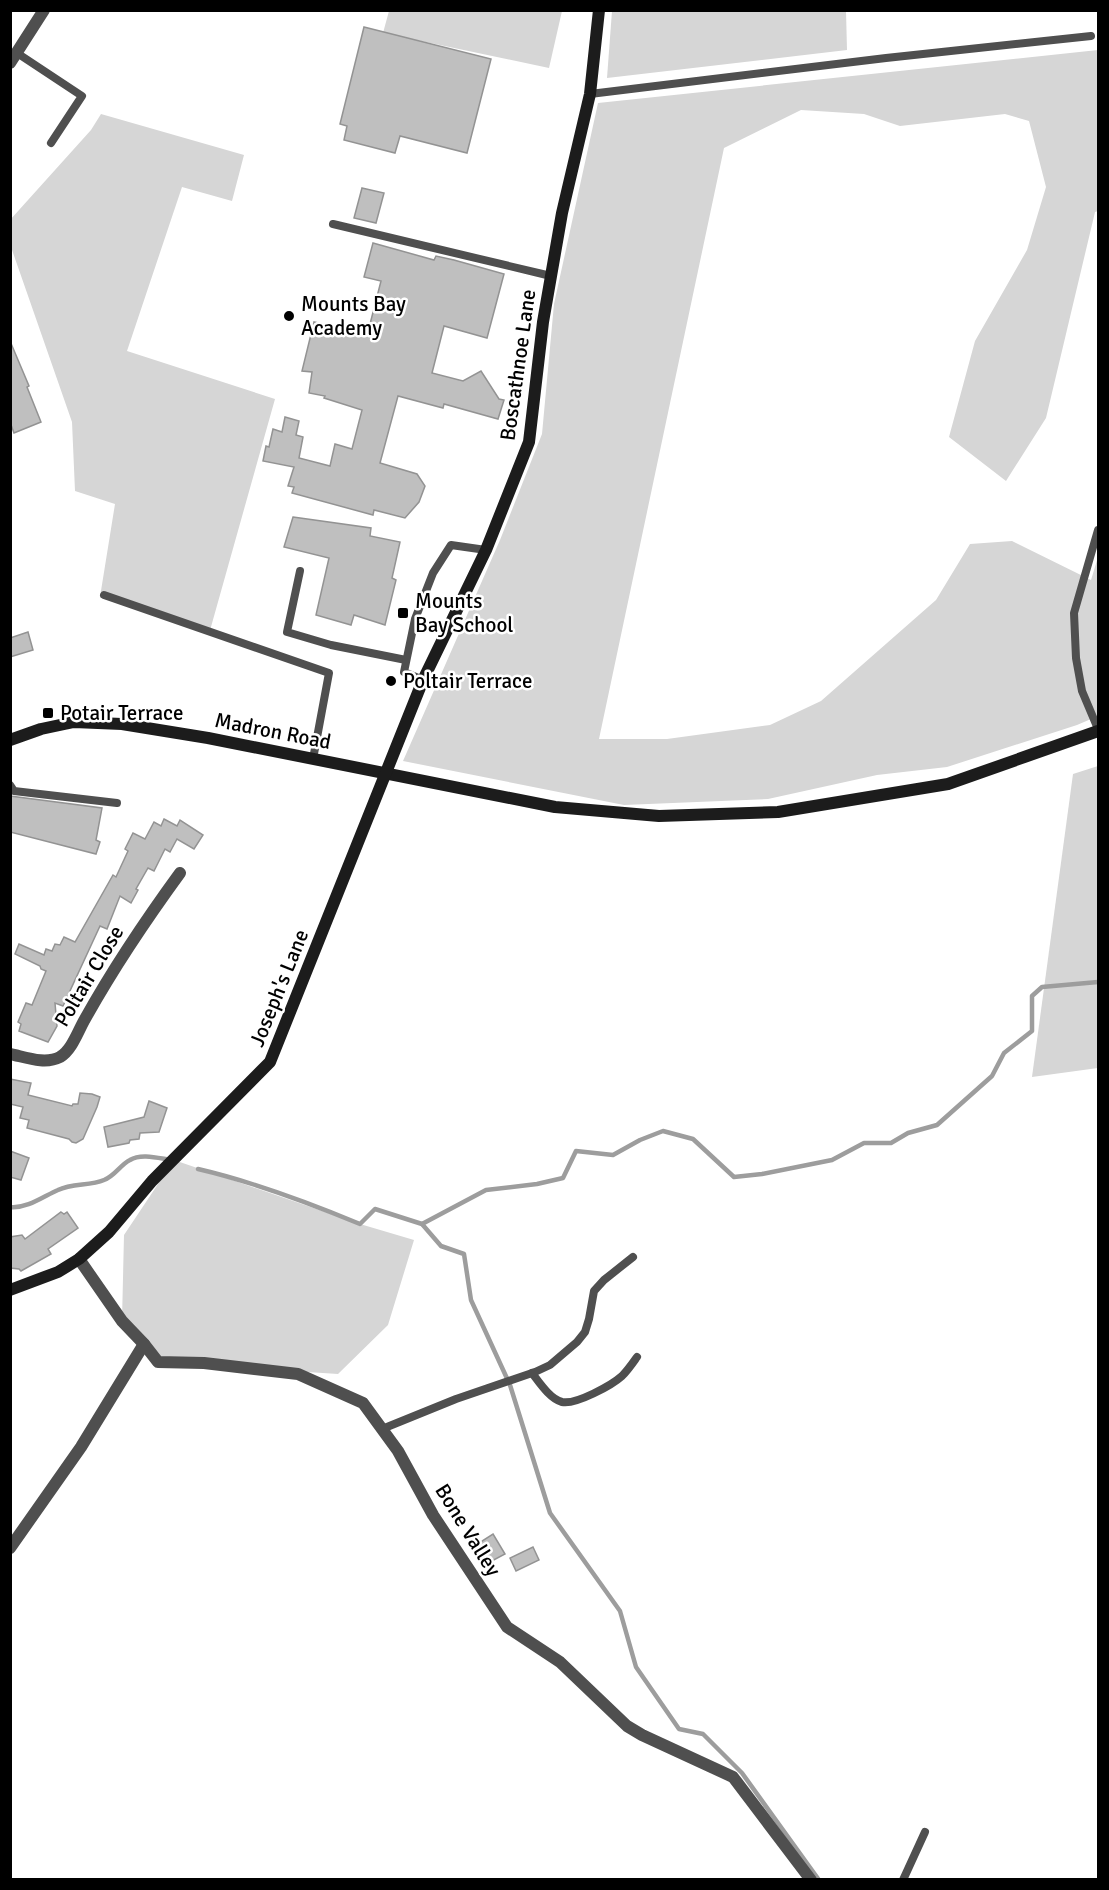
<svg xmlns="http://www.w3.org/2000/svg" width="1109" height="1890" font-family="Signika,sans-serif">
  <rect width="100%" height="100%" fill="#fff"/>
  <g fill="#d6d6d6">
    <path d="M 389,11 L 562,11 L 549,68 L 383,33 Z"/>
    <path d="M 612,11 L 846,11 L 847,50 L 607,78 Z"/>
    <path d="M 1098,50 L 1098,211 L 1095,212 L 1046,418 L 1006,481 L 949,437 L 975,341 L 1027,250 L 1046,187 L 1029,121 L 1005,114 L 900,126 L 864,114 L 801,110 L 724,148 L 599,739 L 667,739 L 770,725 L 821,701 L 936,600 L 970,544 L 1012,541 L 1091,580 L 1098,557 L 1098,716 L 1077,725 L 947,767 L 877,775 L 768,799 L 624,805 L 403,761 L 500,540 L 542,434 L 554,304 L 598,103 Z"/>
    <path d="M 101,114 L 244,155 L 232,201 L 182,187 L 127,351 L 275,399 L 209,634 L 100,597 L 115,504 L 75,491 L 72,422 L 11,247 L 10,220 L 91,130 Z"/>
    <path d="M 1098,766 L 1098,1068 L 1032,1077 L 1073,774 Z"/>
    <path d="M 174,1160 L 360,1224 L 414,1240 L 388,1325 L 338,1374 L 158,1362 L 122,1321 L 124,1235 Z"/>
  </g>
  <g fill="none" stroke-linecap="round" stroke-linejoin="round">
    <g stroke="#9d9d9d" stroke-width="4.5">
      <path d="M 198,1169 C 254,1182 307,1202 360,1224 L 375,1209 L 422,1224 L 486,1190 L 537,1184 L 563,1178 L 576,1151 L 613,1155 L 640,1140 L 663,1131 L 693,1139 L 734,1177 L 762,1174 L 832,1160 L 864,1143 L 891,1143 L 908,1133 L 937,1125 L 992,1076 L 1004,1053 L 1032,1031 L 1032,996 L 1042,987 L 1098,982"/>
      <path d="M 10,1207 C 27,1209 44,1196 58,1190 C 72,1183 90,1186 104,1180 C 115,1176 120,1165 130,1160 C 141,1153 158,1158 171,1160"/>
      <path d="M 422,1224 L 441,1246 L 464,1254 L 471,1300 L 510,1385 L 550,1513 L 620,1611 L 636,1667 L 679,1729 L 703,1734 L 742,1773 L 819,1880"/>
    </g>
  </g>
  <g fill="#bfbfbf" stroke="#939393" stroke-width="1.5">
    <path d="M 364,27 L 491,59 L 467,153 L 400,136 L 395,153 L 344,140 L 347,126 L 340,124 Z"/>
    <path d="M 362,188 L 384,193 L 376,223 L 354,218 Z"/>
    <path d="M 373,243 L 434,260 L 436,256 L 454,260 L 504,274 L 487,338 L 444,326 L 432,373 L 463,381 L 481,371 L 499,399 L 504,400 L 498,419 L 444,404 L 443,408 L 398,396 L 380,463 L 417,474 L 425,486 L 419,502 L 405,518 L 374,510 L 373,515 L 292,493 L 294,487 L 288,486 L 294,467 L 263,461 L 266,446 L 269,447 L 273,429 L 282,432 L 285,417 L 299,421 L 296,435 L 303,437 L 299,458 L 330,466 L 335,444 L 352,449 L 362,410 L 324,398 L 325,396 L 309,393 L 312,372 L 302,371 L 314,322 L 355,332 L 358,325 L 369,328 L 381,281 L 364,277 Z"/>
    <path d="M 10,341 L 29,386 L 27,387 L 41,422 L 14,433 L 10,422 Z"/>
    <path d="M 293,517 L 371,528 L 370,536 L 400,542 L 392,578 L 396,580 L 385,625 L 354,615 L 351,625 L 316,615 L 329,558 L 284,547 Z"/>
    <path d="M 28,632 L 33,650 L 10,657 L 10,638 Z"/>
    <path d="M 10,796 L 102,808 L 96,840 L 100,842 L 96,854 L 10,832 Z"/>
    <path d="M 164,819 L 177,826 L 180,820 L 203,835 L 194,849 L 177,839 L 170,852 L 165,849 L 154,871 L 148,868 L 136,889 L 138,890 L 131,903 L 120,896 L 107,929 L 100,926 L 63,1006 L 55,1003 L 57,1026 L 48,1042 L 19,1031 L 21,1024 L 18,1022 L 26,1003 L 32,1005 L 46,971 L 41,969 L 40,966 L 15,954 L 19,944 L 44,955 L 46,949 L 52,951 L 55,944 L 60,945 L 64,937 L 75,942 L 113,875 L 116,877 L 128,851 L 125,849 L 133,833 L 145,839 L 154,822 L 161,826 Z"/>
    <path d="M 10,1079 L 31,1083 L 28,1095 L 72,1106 L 73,1104 L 78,1104 L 80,1093 L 92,1094 L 100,1097 L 97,1107 L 83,1139 L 76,1143 L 72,1142 L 69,1139 L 27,1128 L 29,1120 L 20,1118 L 23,1107 L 10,1104 Z"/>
    <path d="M 149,1101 L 167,1108 L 159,1132 L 140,1133 L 139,1139 L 130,1140 L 129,1143 L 108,1147 L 104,1127 L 144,1117 Z"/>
    <path d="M 10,1151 L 29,1158 L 21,1180 L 10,1177 Z"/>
    <path d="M 61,1212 L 64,1214 L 67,1212 L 78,1228 L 48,1249 L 51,1254 L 21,1271 L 19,1269 L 10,1268 L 10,1237 L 22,1235 L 25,1239 Z"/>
    <path d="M 493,1534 L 505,1554 L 490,1562 L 479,1543 Z"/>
    <path d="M 533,1547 L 539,1560 L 516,1571 L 510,1558 Z"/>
  </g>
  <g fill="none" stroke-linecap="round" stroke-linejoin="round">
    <g stroke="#4f4f4f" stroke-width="8">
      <path d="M 17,53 L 82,96 L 51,143"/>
      <path d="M 590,94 L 886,58 L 1091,36"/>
      <path d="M 333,224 L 551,276"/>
      <path d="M 1098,530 L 1074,613 L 1076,658 L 1082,691 L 1098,729"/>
      <path d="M 300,571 L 287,632 L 331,645 L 406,660"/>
      <path d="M 104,595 L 329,673 L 313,759"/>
      <path d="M 423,680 L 404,672 L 415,619 L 433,573 L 451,545 L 486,550"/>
      <path d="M 10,785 L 14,791 L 117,803"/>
      <path d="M 532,1373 C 539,1382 550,1399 562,1402 C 576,1405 612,1385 622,1376 C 628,1370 632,1364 637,1357"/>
      <path d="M 382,1429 L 456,1399 L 535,1372 L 550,1365 L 577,1342 L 585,1332 L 589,1319 L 594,1291 L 604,1280 L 633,1257"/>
      <path d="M 903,1880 L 925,1832"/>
    </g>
    <g stroke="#4f4f4f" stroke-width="12">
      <path d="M 10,63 L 44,10"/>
      <path d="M 10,1054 C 25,1057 45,1065 60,1057 C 72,1050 78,1031 85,1019 C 114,967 145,921 180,873"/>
      <path d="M 79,1259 L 122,1321 L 144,1344 L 158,1362 L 204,1363 L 298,1374 L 363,1403 L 398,1451 L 433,1515 L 507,1627 L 560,1662 L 627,1726 L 642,1735 L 733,1777 L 811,1880"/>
      <path d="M 10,1548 L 81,1447 L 144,1344"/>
    </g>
    <g stroke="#1c1c1c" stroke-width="12">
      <path d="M 10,740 L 41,729 L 74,722 L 122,724 L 208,738 L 555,807 L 659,816 L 778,812 L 948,784 L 1098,731"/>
      <path d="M 10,1290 L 58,1272 L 79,1259 L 109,1232 L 152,1181 L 270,1062 L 423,680 L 486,550 L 529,442 L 543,322 L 562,213 L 590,94 L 599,10"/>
    </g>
  </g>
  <g fill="#000" stroke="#fff" stroke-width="2">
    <circle cx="289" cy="316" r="6"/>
    <rect x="397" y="607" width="12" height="12" rx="3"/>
    <circle cx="391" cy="681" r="6"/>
    <rect x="42" y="707" width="12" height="12" rx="3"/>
  </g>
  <g text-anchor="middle" stroke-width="5" stroke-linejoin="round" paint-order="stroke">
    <g font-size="21" fill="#000" stroke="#fff" text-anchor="start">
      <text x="301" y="311">Mounts Bay<tspan x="301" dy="24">Academy</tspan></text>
      <text x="415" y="608">Mounts<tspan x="415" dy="24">Bay School</tspan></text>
      <text x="403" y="688">Poltair Terrace</text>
      <text x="60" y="720">Potair Terrace</text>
    </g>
    <g font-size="21" fill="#000" stroke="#fff">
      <text transform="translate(518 365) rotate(-82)" y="7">Boscathnoe Lane</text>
      <text transform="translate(273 731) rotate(11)" y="7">Madron Road</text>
      <text transform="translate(89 976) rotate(-59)" y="7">Poltair Close</text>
      <text transform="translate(279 988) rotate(-68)" y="7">Joseph's Lane</text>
      <text transform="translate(468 1530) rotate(58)" y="7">Bone Valley</text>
    </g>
  </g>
  <rect width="1109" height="1890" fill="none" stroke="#000000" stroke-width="24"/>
</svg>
